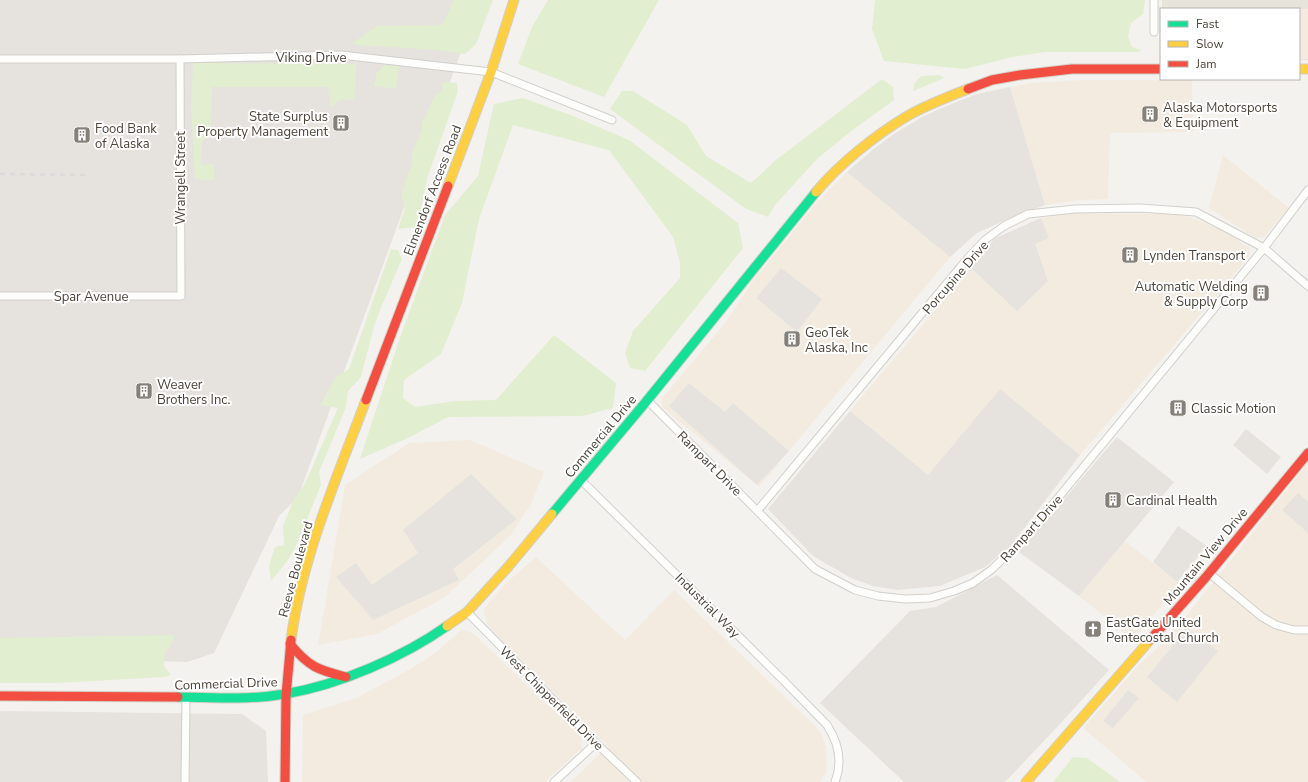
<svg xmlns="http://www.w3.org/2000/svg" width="1308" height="782" font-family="'Nunito Sans',sans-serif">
  <rect width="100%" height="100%" fill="#f4f2ee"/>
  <path fill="#e7e4dc" d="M 1162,0 L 1308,0 L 1308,60 L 1299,60 L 1299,9 L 1162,9 Z"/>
  <g fill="#f3ebdf">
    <path d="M 1210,9 L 1308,9 L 1308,59 L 1299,59 L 1299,9 Z"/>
    <path d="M 1084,80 L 1192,80 L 1193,132 L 1110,133 L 1108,199 L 1084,200 L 1045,205 L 1010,87 L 1031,83 Z"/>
    <path d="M 1223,155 L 1289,208 L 1264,237 L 1255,238 L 1209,208 Z"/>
    <path d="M 847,172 L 950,257 L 759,487 L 662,407 L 662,398 L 726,322 L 753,281 L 814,206 Z"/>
    <path d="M 1072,213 L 1172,214 L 1188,217 L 1211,225 L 1228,233 L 1244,245 L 1250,248 L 1249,257 L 1080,455 L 1000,390 L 928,475 L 850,411 L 996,238 L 1041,218 Z"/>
    <path d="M 470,440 L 544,472 L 531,504 L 510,536 L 444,598 L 377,634 L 318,645 L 345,485 L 409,443 Z"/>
    <path d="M 1308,463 L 1308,782 L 1146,782 L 1083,728 L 1140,664 L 1170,636 Z"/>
    <path d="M 1125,541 L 1180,584 L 1133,639 L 1079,596 Z"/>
    <path d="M 536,557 L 625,640 L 674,590 L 815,726 L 822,735 L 826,747 L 827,771 L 820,782 L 570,782 L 608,746 L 504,643 L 488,625 L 484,614 L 484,610 L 487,605 L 506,583 Z"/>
    <path d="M 462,629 L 474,634 L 581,737 L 582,748 L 545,782 L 302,782 L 303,715 L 356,698 L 403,673 L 420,663 L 438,651 Z"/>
  </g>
  <g fill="#e6e2de">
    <path d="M 0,0 L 480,0 L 298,497 L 279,516 L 214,653 L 187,662 L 78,658 L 0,658 Z"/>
    <path d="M 1010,87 L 1045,205 L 1012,217 L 977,233 L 950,257 L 847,172 L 875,148 L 894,134 L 922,117 L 949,105 L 977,94 Z"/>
    <path d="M 1000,389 L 1080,455 L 1012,544 L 985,567 L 940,586 L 897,590 L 873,586 L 851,578 L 813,556 L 768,509 L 850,411 L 928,475 Z"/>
    <path d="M 1117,437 L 1174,482 L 1079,596 L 1019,552 Z"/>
    <path d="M 997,575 L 1109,670 L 1059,725 L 1005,782 L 904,782 L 820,703 L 910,611 L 936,607 Z"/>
    <path d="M 0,711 L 242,714 L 266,731 L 268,782 L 0,782 Z"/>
  </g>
  <g fill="#e1eecf">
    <path d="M 454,0 L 493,0 L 476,44 L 465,54 L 435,50 L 358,45 L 352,43 L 377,26 L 442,25 Z"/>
    <path d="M 548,0 L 659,0 L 604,97 L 518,64 L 532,27 Z"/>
    <path d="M 875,0 L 1145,0 L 1143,14 L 1131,23 L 1128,36 L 1132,47 L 1141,50 L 1139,52 L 1045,52 L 1013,57 L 965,69 L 884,61 L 872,29 Z"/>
    <path d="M 193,63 L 356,64 L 355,99 L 340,100 L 330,107 L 328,87 L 212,87 L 211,135 L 202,141 L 201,165 L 214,164 L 215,180 L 195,179 L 191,106 Z"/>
    <path d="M 384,65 L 399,66 L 396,89 L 374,86 L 376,74 Z"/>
    <path d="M 939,75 L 944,78 L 913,91 L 914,84 L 921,76 Z"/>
    <path d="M 882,79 L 893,87 L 894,100 L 850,132 L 817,159 L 775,205 L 768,217 L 746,209 L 610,109 L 622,91 L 633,91 L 687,125 L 706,156 L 751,183 L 776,160 Z"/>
    <path d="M 442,82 L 457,83 L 458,91 L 428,176 L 419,217 L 415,227 L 398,229 L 405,209 L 401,195 L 411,165 L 413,149 L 420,134 L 423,121 L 435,95 L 442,90 Z"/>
    <path d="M 523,98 L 573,116 L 629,140 L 738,223 L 743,248 L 645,371 L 630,368 L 625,353 L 633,331 L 680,278 L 680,263 L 673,237 L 609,150 L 513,125 L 479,219 L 462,303 L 441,354 L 404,380 L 403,398 L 415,407 L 454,401 L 496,400 L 554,335 L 616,383 L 613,408 L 582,416 L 448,417 L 408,438 L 360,459 L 398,343 L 445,215 L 478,176 L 494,104 Z"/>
    <path d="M 391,249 L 398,250 L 402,259 L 382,305 L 374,326 L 361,377 L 348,391 L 346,407 L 319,472 L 321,485 L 295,548 L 288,560 L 271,581 L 269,566 L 275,547 L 284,545 L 283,526 L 295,497 L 305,484 L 338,408 L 320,405 L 336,377 L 349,369 Z"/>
    <path d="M 175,635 L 170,648 L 165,650 L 164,666 L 171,675 L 165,677 L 56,683 L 0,683 L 0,638 Z"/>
    <path d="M 1073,757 L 1087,758 L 1120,782 L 1053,782 Z"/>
  </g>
  <g fill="#e6e3df">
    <path d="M 356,88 L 404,91 L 405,131 L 356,130 Z"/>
    <path d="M 1041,218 L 1049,238 L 1035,244 L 1048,281 L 1017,311 L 971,268 L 994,239 Z"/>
    <path d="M 781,268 L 822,299 L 797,332 L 756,298 Z"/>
    <path d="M 689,383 L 725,412 L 733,403 L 789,451 L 757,485 L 669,406 Z"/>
    <path d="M 1246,429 L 1281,457 L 1267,474 L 1233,445 Z"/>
    <path d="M 471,474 L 517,519 L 453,569 L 459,580 L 373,620 L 336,577 L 356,563 L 372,585 L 418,553 L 403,530 Z"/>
    <path d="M 1298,493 L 1308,502 L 1308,533 L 1282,510 Z"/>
    <path d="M 1178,526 L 1207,546 L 1177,582 L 1153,562 Z"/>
    <path d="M 1187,628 L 1218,651 L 1177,702 L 1147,677 Z"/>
    <path d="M 1128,690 L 1139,698 L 1113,728 L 1103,721 Z"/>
  </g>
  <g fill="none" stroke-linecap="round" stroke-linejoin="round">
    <defs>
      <g id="street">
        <path d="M 1154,32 L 1154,0"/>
        <path d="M 0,59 L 180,59 L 341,55 L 491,72 L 612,120"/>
        <path d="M 0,296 L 181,296 L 180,59"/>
        <path d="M 647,400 L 815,569 L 855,590 L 878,596 L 905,599 L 930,598 L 954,591 L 973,583 L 991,570 L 1025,538 L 1264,248 L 1308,190"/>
        <path d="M 581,480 L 784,681 L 827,725 C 838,742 843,762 835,782"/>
        <path d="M 758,510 L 968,258 L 985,240 L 1004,226 L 1028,214 L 1075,209 L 1140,208 L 1196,212 L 1264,248 L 1308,286"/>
        <path d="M 1209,573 L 1262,617 L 1276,625 L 1294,630 L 1308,630"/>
        <path d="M 467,612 L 596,743 L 637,782"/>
        <path d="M 185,782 L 186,698"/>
        <path d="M 554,782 L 596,743"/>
      </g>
      <g id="fast">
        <path d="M 552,514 L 645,403 L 816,192"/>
        <path d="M 178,697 C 213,698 250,700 285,694 C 339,685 403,657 447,626"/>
      </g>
      <g id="slow">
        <path d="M 1299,69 L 1308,69"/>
        <path d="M 448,186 L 491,72 L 514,0"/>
        <path d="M 816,192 C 840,163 877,134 909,115 C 925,106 950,96 968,89"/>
        <path d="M 447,626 L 467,612 L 508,567 L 552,514"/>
        <path d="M 291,640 C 302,556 337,478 366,400"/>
        <path d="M 1026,782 L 1150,640"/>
      </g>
      <g id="jam">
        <path d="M 968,89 L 992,80 L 1020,75 L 1072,69 L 1161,69"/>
        <path d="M 366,400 L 448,186"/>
        <path d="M 1150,640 L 1206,577 L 1308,453"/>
        <path d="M 290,644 C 309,667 318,670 346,677"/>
        <path d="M 0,696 L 178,697"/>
        <path d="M 285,782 L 286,696 L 291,640"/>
      </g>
    </defs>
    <use href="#street" stroke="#d2d0cb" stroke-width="9"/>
    <use href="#fast" stroke="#d3cfc5" stroke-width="11"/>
    <use href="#slow" stroke="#d3cfc5" stroke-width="11"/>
    <use href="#jam" stroke="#d3cfc5" stroke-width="11"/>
    <use href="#street" stroke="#fdfdfc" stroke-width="7"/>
    <use href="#fast" stroke="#16e098" stroke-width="9"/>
    <use href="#slow" stroke="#ffcf43" stroke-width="9"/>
    <use href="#jam" stroke="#f24e42" stroke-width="9"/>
    <path stroke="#dbdbda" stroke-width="2.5" stroke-dasharray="5 5" stroke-linecap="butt" d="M 0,174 L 88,175"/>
  </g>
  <defs>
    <symbol id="building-square" viewBox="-11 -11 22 22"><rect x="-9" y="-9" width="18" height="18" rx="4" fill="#868178" stroke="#fff"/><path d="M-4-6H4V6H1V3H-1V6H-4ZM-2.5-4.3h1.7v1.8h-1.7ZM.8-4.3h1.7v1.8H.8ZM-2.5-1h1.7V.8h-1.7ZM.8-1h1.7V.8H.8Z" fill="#fff"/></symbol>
    <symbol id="church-square" viewBox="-11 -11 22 22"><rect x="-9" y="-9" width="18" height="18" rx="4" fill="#868178" stroke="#fff"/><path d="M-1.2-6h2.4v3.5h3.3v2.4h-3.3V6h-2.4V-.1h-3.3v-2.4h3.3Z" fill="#fff"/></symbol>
  </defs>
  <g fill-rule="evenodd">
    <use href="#building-square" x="1140" y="104" width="20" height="20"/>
    <use href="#building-square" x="331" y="113" width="20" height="20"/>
    <use href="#building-square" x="72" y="125" width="20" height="20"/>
    <use href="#building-square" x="1120" y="245" width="20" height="20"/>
    <use href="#building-square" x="1251" y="283" width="20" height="20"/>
    <use href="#building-square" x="782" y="329" width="20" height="20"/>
    <use href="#building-square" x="134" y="381" width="20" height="20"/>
    <use href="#building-square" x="1168" y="398" width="20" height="20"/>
    <use href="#building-square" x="1103" y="490" width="20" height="20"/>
    <use href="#church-square" x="1083" y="619" width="20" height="20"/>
  </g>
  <g text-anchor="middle" stroke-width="4" stroke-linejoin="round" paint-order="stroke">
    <g font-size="13" fill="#4b4439" stroke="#fff">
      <text x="311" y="62">Viking Drive</text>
      <text transform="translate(180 178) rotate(-90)" y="5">Wrangell Street</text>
      <text transform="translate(432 190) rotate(-69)" y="5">Elmendorf Access Road</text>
      <text transform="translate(955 277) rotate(-49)" y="5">Porcupine Drive</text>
      <text x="91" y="301">Spar Avenue</text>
      <text transform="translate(600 436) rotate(-50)" y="5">Commercial Drive</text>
      <text transform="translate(710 463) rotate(45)" y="5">Rampart Drive</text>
      <text transform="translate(1031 528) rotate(-48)" y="5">Rampart Drive</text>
      <text transform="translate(1205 556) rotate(-50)" y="5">Mountain View Drive</text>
      <text transform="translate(295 569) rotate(-75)" y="5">Reeve Boulevard</text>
      <text transform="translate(708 605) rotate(45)" y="5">Industrial Way</text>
      <text transform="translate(226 683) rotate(-2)" y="5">Commercial Drive</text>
      <text transform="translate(552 698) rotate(45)" y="5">West Chipperfield Drive</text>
    </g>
    <g font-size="13" fill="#4b4439" stroke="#fff" text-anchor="start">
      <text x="1163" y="112">Alaska Motorsports<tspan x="1163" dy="15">&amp; Equipment</tspan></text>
      <text x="328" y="121" text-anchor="end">State Surplus<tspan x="328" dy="15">Property Management</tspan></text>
      <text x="95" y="133">Food Bank<tspan x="95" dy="15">of Alaska</tspan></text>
      <text x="1143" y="260">Lynden Transport</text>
      <text x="1248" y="291" text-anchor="end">Automatic Welding<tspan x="1248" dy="15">&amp; Supply Corp</tspan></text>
      <text x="805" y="337">GeoTek<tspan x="805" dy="15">Alaska, Inc</tspan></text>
      <text x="157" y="389">Weaver<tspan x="157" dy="15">Brothers Inc.</tspan></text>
      <text x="1191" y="413">Classic Motion</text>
      <text x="1126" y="505">Cardinal Health</text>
      <text x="1106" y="627">EastGate United<tspan x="1106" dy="15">Pentecostal Church</tspan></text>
    </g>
  </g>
  <rect x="1160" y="8" width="140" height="72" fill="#ffffff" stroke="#b7b4b0"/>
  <rect x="1168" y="21" width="20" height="6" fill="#16e098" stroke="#b7b4b0"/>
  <text x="1196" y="28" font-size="12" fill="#4b4439">Fast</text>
  <rect x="1168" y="41" width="20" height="6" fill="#ffcf43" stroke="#b7b4b0"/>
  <text x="1196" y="48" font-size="12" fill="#4b4439">Slow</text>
  <rect x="1168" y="61" width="20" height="6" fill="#f24e42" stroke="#b7b4b0"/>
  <text x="1196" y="68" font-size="12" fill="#4b4439">Jam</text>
</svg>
